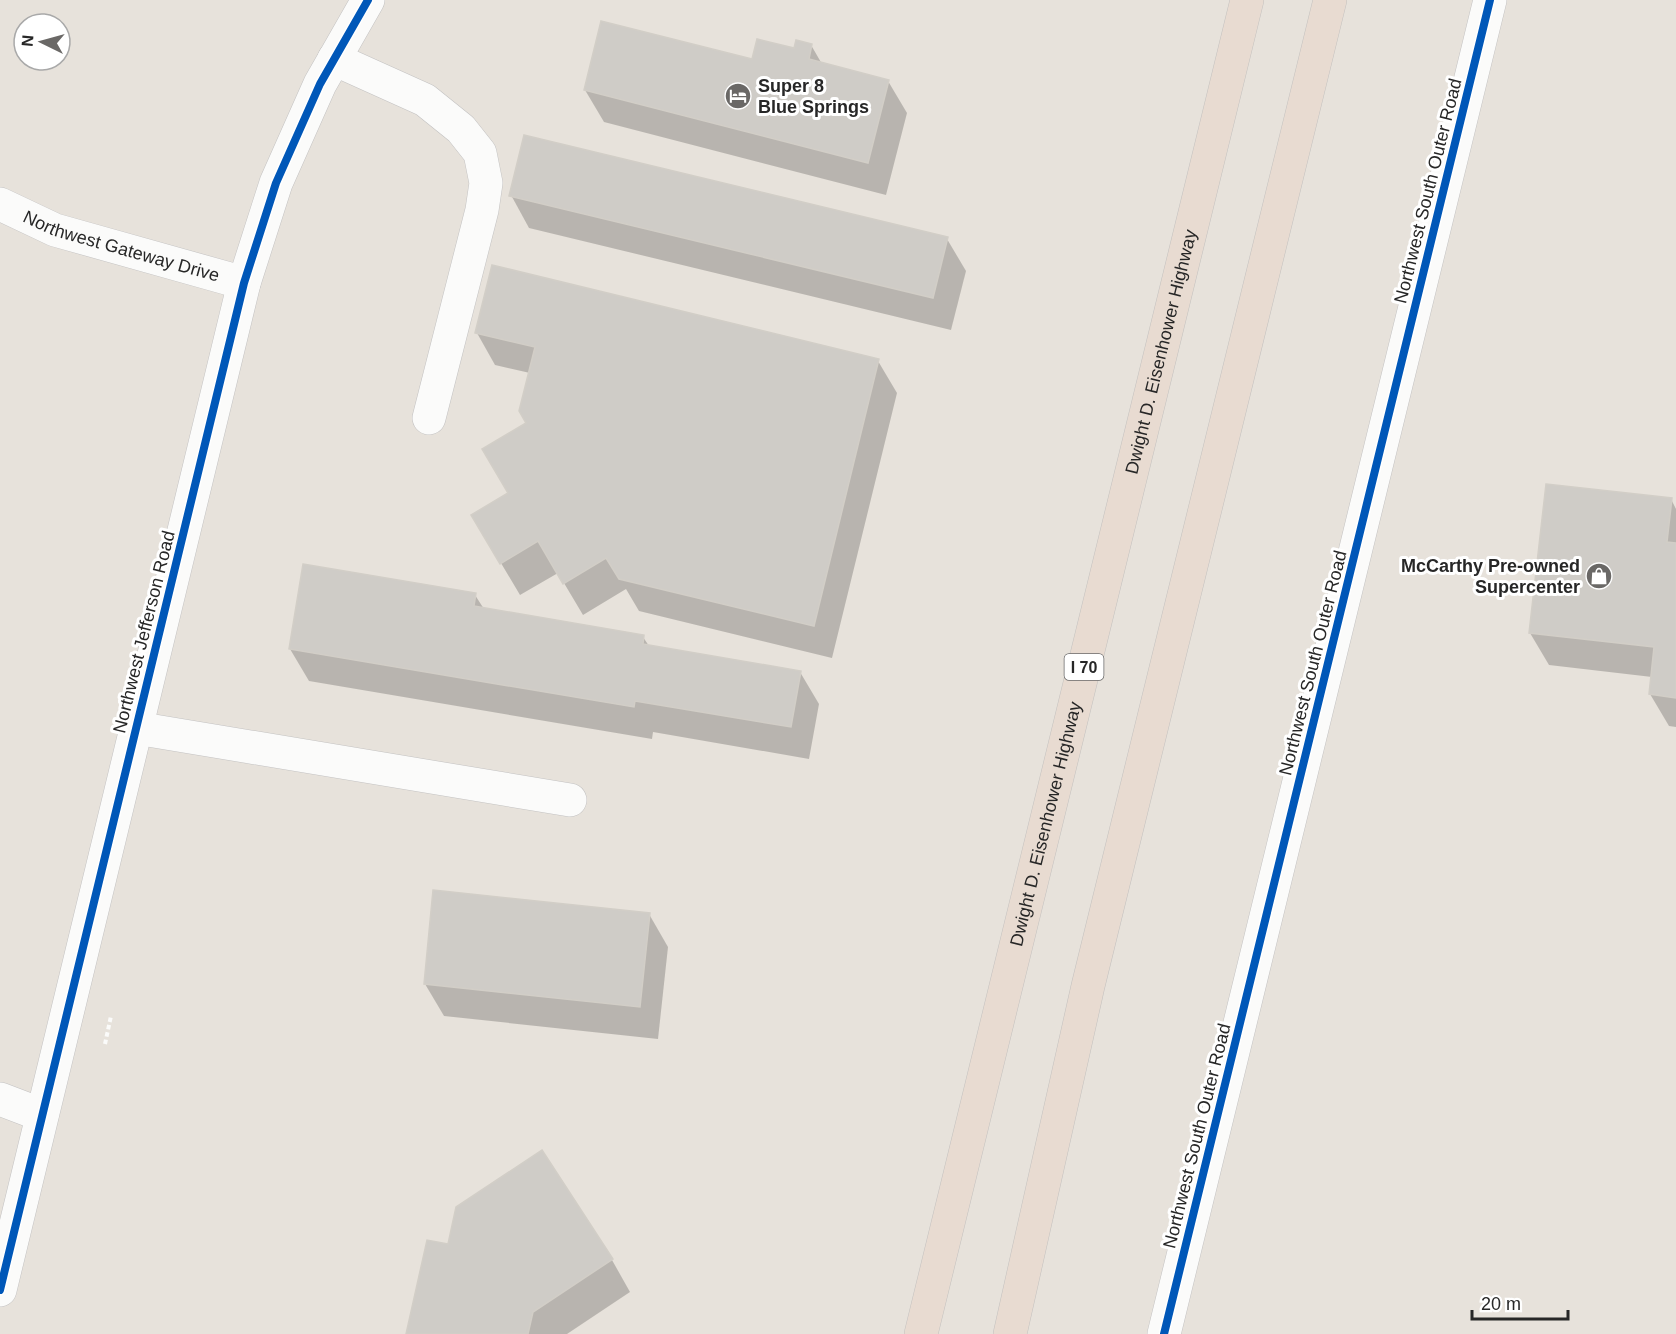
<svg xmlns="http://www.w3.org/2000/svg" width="1676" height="1334" font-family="Arial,sans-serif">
  <rect width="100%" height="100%" fill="#e7e2db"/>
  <g fill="#0003">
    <path d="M 811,45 L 822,64 L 888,81 L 907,113 L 886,195 L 604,122 L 585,90 L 753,61 Z"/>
    <path d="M 511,195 L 947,239 L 966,271 L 951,330 L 529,228 Z"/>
    <path d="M 477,333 L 878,361 L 897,393 L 832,658 L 639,611 L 626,589 L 583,615 L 558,573 L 520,595 L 473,516 L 510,494 L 528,423 L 530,373 L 495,365 Z"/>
    <path d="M 1671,499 L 1676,509 L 1676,727 L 1669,726 L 1650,694 L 1652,677 L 1549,665 L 1530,633 Z"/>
    <path d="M 475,595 L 484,609 L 643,637 L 649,646 L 800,672 L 819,704 L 809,759 L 653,732 L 652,739 L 309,681 L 290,649 Z"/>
    <path d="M 649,914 L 668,947 L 658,1039 L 444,1016 L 425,984 Z"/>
    <path d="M 449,1246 L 612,1260 L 630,1292 L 567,1334 L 408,1334 Z"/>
  </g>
  <g fill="#cfccc7" stroke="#d2cec7" stroke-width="1.5">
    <path d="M 601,21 L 752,59 L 757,39 L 794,48 L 796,40 L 812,44 L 809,59 L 889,80 L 868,163 L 584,90 Z"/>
    <path d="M 524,135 L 948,237 L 933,298 L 509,196 Z"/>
    <path d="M 492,265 L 879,359 L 814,626 L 619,579 L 606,558 L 563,584 L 538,541 L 500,564 L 471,515 L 508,493 L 482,449 L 526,423 L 519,411 L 535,347 L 475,333 Z"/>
    <path d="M 1546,484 L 1672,498 L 1667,542 L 1676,543 L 1676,698 L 1649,694 L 1654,647 L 1529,633 Z"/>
    <path d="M 303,564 L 476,593 L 474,606 L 644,635 L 643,644 L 801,671 L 791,727 L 635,701 L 634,707 L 289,649 Z"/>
    <path d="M 433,890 L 650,913 L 640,1007 L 424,984 Z"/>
    <path d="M 542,1150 L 613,1259 L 533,1312 L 528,1334 L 406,1334 L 427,1240 L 448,1244 L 456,1207 Z"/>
  </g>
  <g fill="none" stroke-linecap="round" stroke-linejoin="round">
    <defs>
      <g id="minor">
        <path d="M 334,59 L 425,100 L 461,129 L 480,153 L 486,183 L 482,210 L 429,418"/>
        <path id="s1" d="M 0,204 L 55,230 L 244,283"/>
        <path d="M 136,728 L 570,800"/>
        <path d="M 0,1099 L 42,1115"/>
        <path d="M 0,1290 L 244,283 L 276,183 L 320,84 L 368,0"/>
        <path d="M 1164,1334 L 1490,0"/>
      </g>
      <g id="highway">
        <path id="s2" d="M 921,1334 L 1247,0"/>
        <path d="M 1010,1334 L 1088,986 L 1330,0"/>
      </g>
    </defs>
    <use href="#minor" stroke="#c3c2c2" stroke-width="34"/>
    <use href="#highway" stroke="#c3c1bf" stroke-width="34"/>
    <path stroke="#fbfbfa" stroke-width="4" stroke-dasharray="4.5 3" stroke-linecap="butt" d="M 105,1044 L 111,1016"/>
    <use href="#minor" stroke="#fbfbfa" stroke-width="33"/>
    <use href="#highway" stroke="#e8dbd1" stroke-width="33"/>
    <defs>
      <g id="cycleway">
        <path d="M 0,1290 L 244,283 L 276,183 L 320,84 L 368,0"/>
        <path d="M 1164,1334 L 1490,0"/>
      </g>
    </defs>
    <use href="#cycleway" stroke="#fff" stroke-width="11"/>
    <use href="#cycleway" stroke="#0057b8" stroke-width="8"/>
  </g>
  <defs>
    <symbol id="hotel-disc" viewBox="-11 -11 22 22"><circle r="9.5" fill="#6a6866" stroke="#fff"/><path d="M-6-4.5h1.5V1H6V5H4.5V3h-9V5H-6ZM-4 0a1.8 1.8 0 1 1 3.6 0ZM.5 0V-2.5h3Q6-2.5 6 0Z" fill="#fff"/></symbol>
    <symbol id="shop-disc" viewBox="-11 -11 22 22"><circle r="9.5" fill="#6a6866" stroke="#fff"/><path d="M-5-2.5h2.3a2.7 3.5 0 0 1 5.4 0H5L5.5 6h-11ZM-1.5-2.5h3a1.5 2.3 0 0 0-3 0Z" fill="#fff"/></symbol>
  </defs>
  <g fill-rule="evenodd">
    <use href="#hotel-disc" x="723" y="81" width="30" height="30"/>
    <use href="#shop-disc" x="1584" y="561" width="30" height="30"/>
  </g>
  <g text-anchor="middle" stroke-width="6" stroke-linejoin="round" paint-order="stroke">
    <rect fill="#fff" stroke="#686868" stroke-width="1.5" x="1064.5" y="654" width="39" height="26" rx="4.5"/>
    <g font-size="16" font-weight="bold" fill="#272727">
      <text x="1084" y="673">I 70</text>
    </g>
    <g font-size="18" font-weight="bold" fill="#272727" stroke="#fff" text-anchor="start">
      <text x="758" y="92">Super 8<tspan x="758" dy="21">Blue Springs</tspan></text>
      <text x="1580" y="572" text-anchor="end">McCarthy Pre-owned<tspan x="1580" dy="21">Supercenter</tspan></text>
    </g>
    <g font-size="18" fill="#272727" stroke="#fff">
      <text transform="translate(1428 191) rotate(-76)" y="6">Northwest South Outer Road</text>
      <text dy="6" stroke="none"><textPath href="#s1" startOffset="129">Northwest Gateway Drive</textPath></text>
      <text dy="6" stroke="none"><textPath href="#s2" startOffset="1011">Dwight D. Eisenhower Highway</textPath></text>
      <text transform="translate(144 632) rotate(-76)" y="6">Northwest Jefferson Road</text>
      <text transform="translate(1313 663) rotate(-76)" y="6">Northwest South Outer Road</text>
      <text dy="6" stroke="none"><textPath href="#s2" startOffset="525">Dwight D. Eisenhower Highway</textPath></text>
      <text transform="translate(1197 1136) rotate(-76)" y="6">Northwest South Outer Road</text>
    </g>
  </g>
  <g transform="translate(42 42) rotate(275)"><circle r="28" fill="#ffffff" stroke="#a9a9a9" stroke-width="1.5"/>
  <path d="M0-4.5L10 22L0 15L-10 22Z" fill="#6a6866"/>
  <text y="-9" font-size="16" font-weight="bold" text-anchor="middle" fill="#272727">N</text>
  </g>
  <path d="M1472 1310v9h96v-9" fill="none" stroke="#272727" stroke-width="3"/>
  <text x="1481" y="1310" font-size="18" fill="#272727" stroke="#ffffff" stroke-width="4.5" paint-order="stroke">20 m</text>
</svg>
